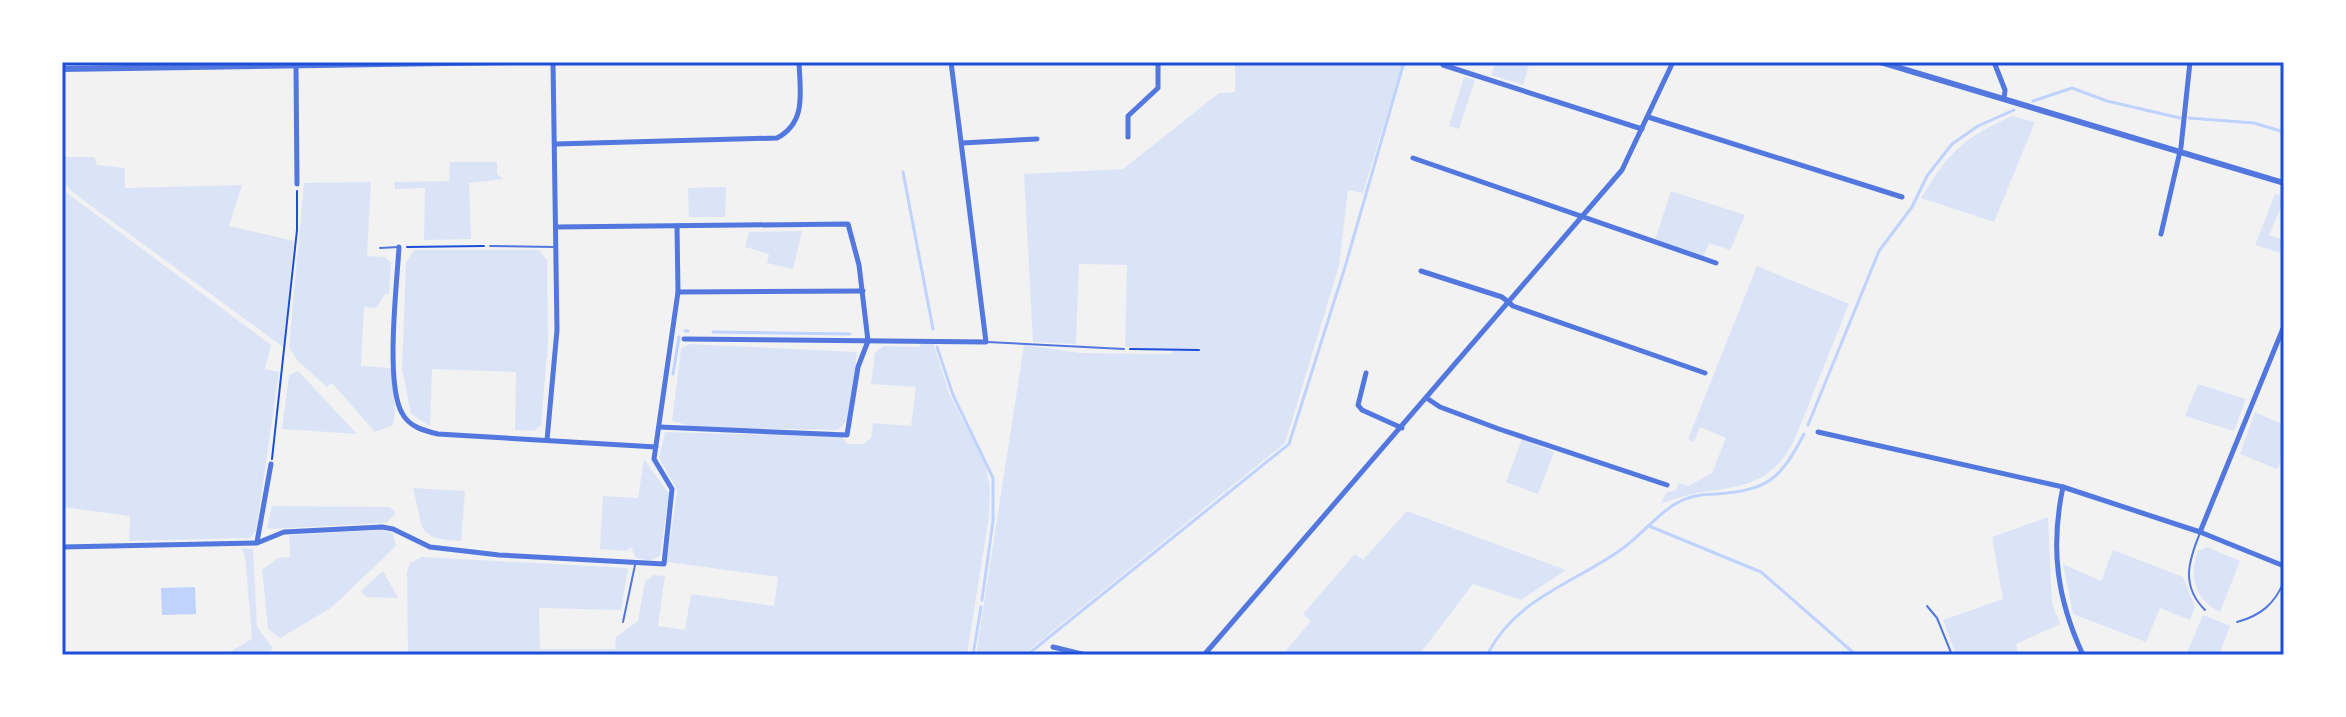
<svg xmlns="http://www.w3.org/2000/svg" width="2346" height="717" font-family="Raleway,sans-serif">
  <rect width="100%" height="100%" fill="#f2f2f2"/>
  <g fill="#dbe4f7">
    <path d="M 1235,62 L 1403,62 L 1363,193 L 1348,190 L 1339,266 L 1285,443 L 1023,655 L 976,655 L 1024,345 L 1081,353 L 1171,354 L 1172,351 L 1125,347 L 1127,265 L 1079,264 L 1076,344 L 1033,342 L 1024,174 L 1123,169 L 1219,93 L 1235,92 Z"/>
    <path d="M 1496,62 L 1530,62 L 1523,85 L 1491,75 Z"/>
    <path d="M 1464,77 L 1475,80 L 1459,129 L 1449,126 Z"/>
    <path d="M 2012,116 L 2035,122 L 1994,222 L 1921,198 C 1950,150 1962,139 2012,116 Z"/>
    <path d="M 62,157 L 94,157 L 97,165 L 125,168 L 125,188 L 242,185 L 229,226 L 294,241 L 283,347 L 71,191 L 62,179 Z"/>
    <path d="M 450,162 L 497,162 L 497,174 L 503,179 L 469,183 L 471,239 L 424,240 L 425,188 L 395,189 L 395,182 L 449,181 Z"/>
    <path d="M 371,182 L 367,256 L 385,257 L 391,263 L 389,294 L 385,294 L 376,308 L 364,307 L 361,366 L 391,368 L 395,410 L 393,425 L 375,432 L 332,383 L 327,387 L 297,360 L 289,347 L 304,183 Z"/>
    <path d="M 62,185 L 67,193 L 271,345 L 265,369 L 279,372 L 256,531 L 251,538 L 129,541 L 130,516 L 62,507 Z"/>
    <path d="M 726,187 L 725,217 L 689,217 L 688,188 Z"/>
    <path d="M 1671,191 L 1745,215 L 1730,250 L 1709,243 L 1704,256 L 1655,240 Z"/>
    <path d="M 2275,194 L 2284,196 L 2284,200 L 2269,235 L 2284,240 L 2284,254 L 2255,245 Z"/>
    <path d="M 802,231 L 793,269 L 767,263 L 769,254 L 745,247 L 749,232 Z"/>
    <path d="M 414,250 L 539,250 L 547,260 L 548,342 L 541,425 L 534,431 L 515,430 L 516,372 L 432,369 L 430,426 L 411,414 L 402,369 L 406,263 Z"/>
    <path d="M 1757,266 L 1849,304 L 1794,441 C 1762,503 1715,480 1661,504 L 1666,493 L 1676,490 L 1679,483 L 1688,486 L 1712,473 L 1726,438 L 1700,427 L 1694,442 L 1688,439 Z"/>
    <path d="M 921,342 L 933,342 L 949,393 L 986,466 L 990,489 L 989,516 L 967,655 L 408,655 L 407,572 L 410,563 L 422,557 L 628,568 L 621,610 L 539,608 L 540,649 L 615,649 L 616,637 L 638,621 L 645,581 L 654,575 L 665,576 L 658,626 L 685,630 L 691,594 L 774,606 L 778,577 L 667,562 L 677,490 L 659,458 L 665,432 L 842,437 L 847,444 L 863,444 L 871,438 L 873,423 L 911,426 L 916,387 L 871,384 L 875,353 L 883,346 L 920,347 Z"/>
    <path d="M 689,344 L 857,352 L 849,418 L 838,430 L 695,427 L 672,421 L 681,349 Z"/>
    <path d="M 298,371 L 357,434 L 282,429 L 289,375 Z"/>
    <path d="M 2198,384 L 2246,399 L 2234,431 L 2185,416 Z"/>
    <path d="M 2255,412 L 2284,425 L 2284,453 L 2277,469 L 2240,454 Z"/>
    <path d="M 1522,439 L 1554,452 L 1538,494 L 1506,482 Z"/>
    <path d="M 644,459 L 669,494 L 660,556 L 649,561 L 636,558 L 631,547 L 626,551 L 600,549 L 603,496 L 638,498 Z"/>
    <path d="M 413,488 L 465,491 L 461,541 C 414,539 424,528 413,488 Z"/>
    <path d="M 272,506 L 390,507 L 396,513 L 386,523 L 270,529 L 267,527 Z"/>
    <path d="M 1407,511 L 1566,570 L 1521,600 L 1473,584 L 1419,655 L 1282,655 L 1311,621 L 1303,614 L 1355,554 L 1363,560 Z"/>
    <path d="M 2048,517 L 2052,603 L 2060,624 L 2016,644 L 2019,655 L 1956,655 L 1943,620 L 2003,599 L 1992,537 Z"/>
    <path d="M 381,530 L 393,533 L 396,546 L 331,608 L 280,638 L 268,629 L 262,570 L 278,558 L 290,557 L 289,535 Z"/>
    <path d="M 2207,547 L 2240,561 L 2220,612 C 2195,600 2188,576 2198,551 Z"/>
    <path d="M 241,548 L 253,549 L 257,627 L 273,648 L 267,655 L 224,655 L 252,639 L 245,556 Z"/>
    <path d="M 2113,550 L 2183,577 L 2195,607 L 2190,620 L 2160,608 L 2146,642 L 2073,614 L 2063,564 L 2101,581 Z"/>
    <path d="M 383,571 L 398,598 L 366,597 L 361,591 Z"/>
    <path d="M 2203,615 L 2230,626 L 2219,655 L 2186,655 Z"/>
  </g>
  <path fill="#bfd3fe" d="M 195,587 L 196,614 L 162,615 L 161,588 Z"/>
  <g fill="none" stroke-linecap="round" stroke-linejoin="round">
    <g stroke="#bfd3fe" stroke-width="3">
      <path d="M 2033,101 L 2072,88 L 2107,101 L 2180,118"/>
      <path d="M 2189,118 L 2254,123 L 2284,132"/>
      <path d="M 903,172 L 933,329"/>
      <path d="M 685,331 L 688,331"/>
      <path d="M 713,332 L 850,334"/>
      <path d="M 937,347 L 953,395 L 993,478 L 993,521 L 982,600"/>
      <path d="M 673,374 L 679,337"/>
      <path d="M 1808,425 L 1879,251 L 1912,207 L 1927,176 L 1952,144 L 1978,126 L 2014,110"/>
      <path d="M 1649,526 L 1761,572 L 1856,655"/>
      <path d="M 973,655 L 981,607"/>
      <path d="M 1027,655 L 1289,444 L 1345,267 L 1404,62"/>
      <path d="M 1487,655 C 1515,599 1572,584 1619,551 C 1639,538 1654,517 1675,504 C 1686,497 1702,494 1716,494 C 1768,490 1780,480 1804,434"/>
    </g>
    <g stroke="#1d4ed8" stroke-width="2">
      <path d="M 407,247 L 484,246"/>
      <path d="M 1130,349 L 1199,350"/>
      <path d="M 272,459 L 297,230 L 297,191"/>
    </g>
    <g stroke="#5277de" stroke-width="2">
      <path d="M 490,246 L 555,247"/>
      <path d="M 380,248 L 398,247"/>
      <path d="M 987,342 L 1124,349"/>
      <path d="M 2200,533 C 2188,562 2181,586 2205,610"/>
      <path d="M 1927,606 L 1937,618 L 1952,655"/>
      <path d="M 623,622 L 635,565"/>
      <path d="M 2237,622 C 2260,616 2275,604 2284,581"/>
    </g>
    <g stroke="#5277de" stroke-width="5">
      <path d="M 1994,62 L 2005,90 L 2004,99"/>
      <path d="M 1443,65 L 1642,129"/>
      <path d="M 296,66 L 297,184"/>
      <path d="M 1648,117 L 1902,197"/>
      <path d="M 1128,137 L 1128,116 L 1158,88 L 1158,62"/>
      <path d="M 962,143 L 1037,139"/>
      <path d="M 556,144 L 777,138 C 807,122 800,92 799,62"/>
      <path d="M 1413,158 L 1716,263"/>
      <path d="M 677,226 L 678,292 L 863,291"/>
      <path d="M 556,227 L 848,224 L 859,265 L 868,341 L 858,367 L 847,435 L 659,427"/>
      <path d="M 2161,234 L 2181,147 L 2190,62"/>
      <path d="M 399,247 C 397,284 385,383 402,413 C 409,427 425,431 438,434 L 656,447"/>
      <path d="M 1421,271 L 1502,297 L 1513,306 L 1705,373"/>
      <path d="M 684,339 L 986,342 L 951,62"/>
      <path d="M 1366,373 L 1358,405 L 1362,410 L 1402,428"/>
      <path d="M 1428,399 L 1440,407 L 1499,429 L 1667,485"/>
      <path d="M 1818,432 L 2063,487 L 2200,532 L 2284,566"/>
      <path d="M 547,440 L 557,330 L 553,62"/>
      <path d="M 2063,487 C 2050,548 2057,599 2083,655"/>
      <path d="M 2200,532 L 2284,326"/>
      <path d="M 257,542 L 271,464"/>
      <path d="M 62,547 L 257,543 L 284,532 L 382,527 L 393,529 L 430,547 L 499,555 L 664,564 L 672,489 L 654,459 L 678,292"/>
      <path d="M 1053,647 L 1086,655"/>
      <path d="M 1204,655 L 1622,170 L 1673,62"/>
    </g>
    <g stroke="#5277de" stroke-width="6">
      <path d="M 1880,62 L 2284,183"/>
      <path d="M 62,69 L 513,62"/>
    </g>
  </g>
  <rect width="2346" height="717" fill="none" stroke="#ffffff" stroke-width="128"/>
  <rect x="64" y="64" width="2218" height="589" fill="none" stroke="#1d4ed8" stroke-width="3"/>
</svg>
